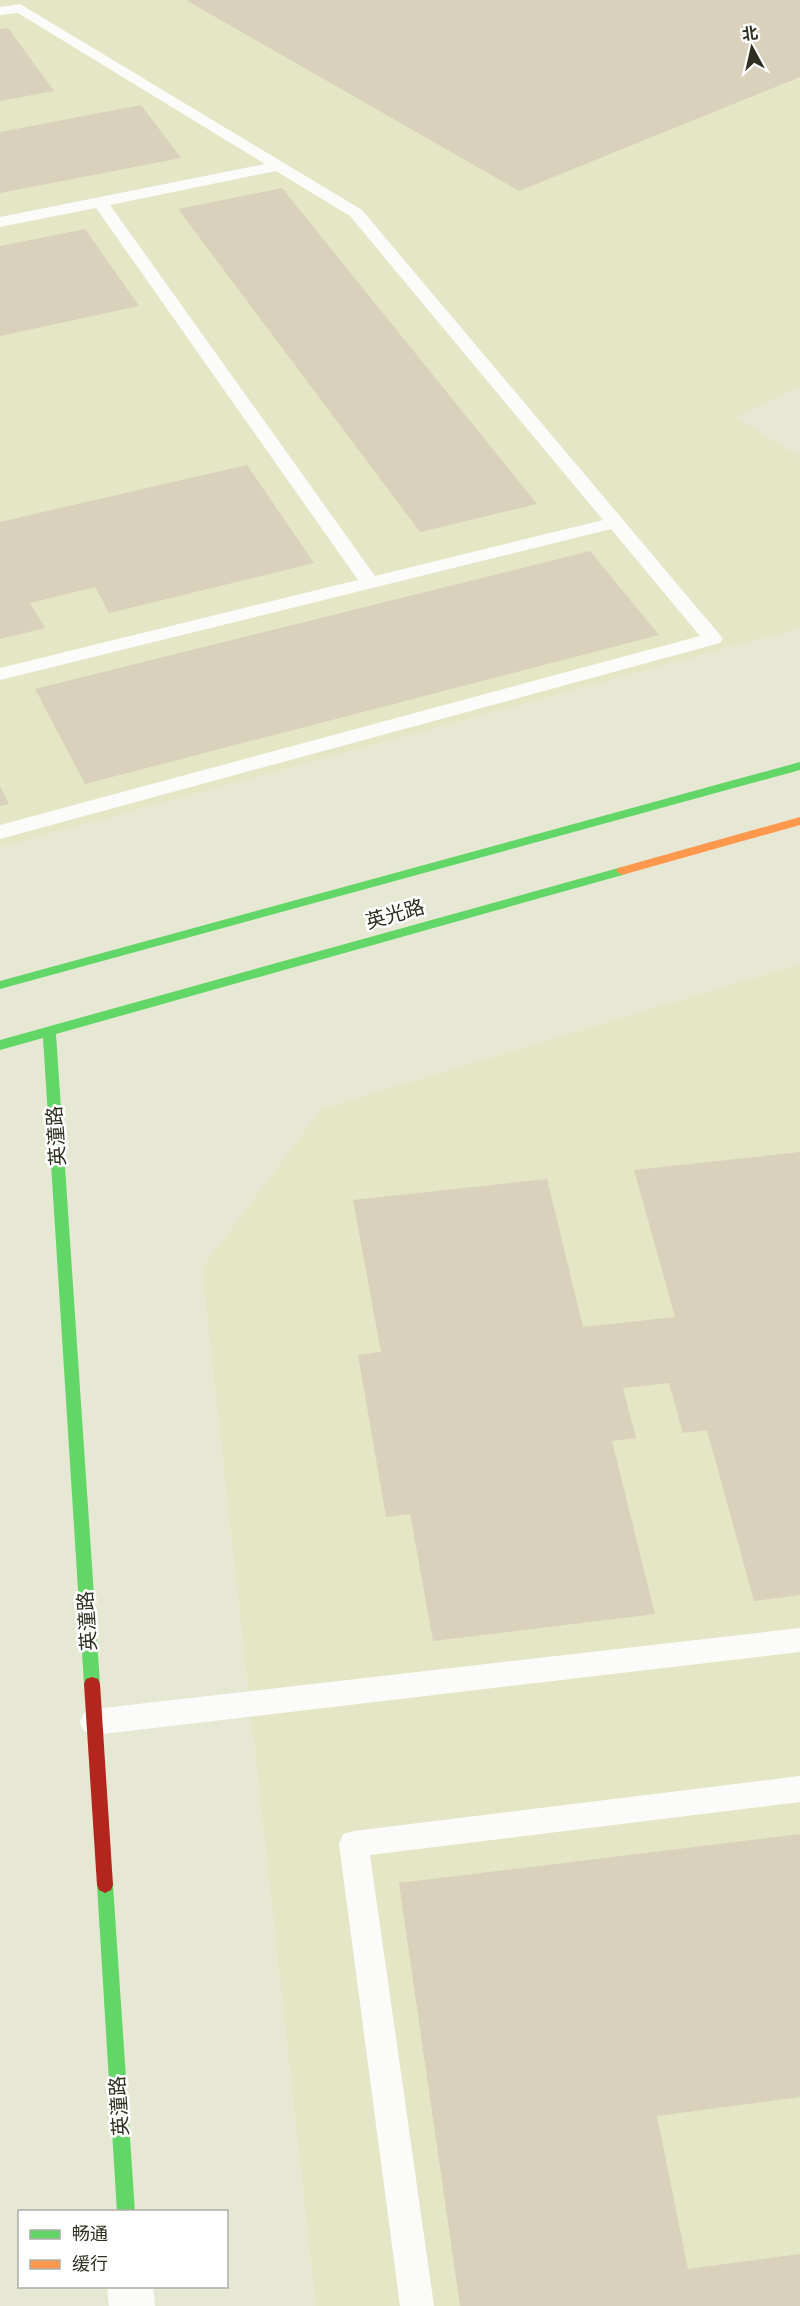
<svg xmlns="http://www.w3.org/2000/svg" width="800" height="2306" font-family="Lora,'Noto Sans SC',serif">
  <rect width="100%" height="100%" fill="#e7e8d4"/>
  <g fill="#e5e6c5">
    <path d="M 0,0 L 800,0 L 800,386 L 735,417 L 800,457 L 800,628 L 0,847 Z"/>
    <path d="M 800,964 L 800,2306 L 316,2306 L 202,1268 L 322,1109 Z"/>
  </g>
  <g fill="#d9d1bb">
    <path d="M 186,0 L 800,0 L 800,77 L 519,191 Z"/>
    <path d="M 8,28 L 54,91 L 0,101 L 0,29 Z"/>
    <path d="M 141,105 L 181,158 L 0,193 L 0,132 Z"/>
    <path d="M 282,188 L 537,504 L 420,532 L 178,209 Z"/>
    <path d="M 85,229 L 139,306 L 0,336 L 0,246 Z"/>
    <path d="M 247,465 L 314,563 L 109,613 L 95,587 L 30,603 L 45,628 L 0,639 L 0,522 Z"/>
    <path d="M 590,551 L 659,635 L 85,784 L 35,689 Z"/>
    <path d="M 0,786 L 9,804 L 0,806 Z"/>
    <path d="M 800,1152 L 800,1595 L 754,1601 L 707,1430 L 683,1433 L 669,1383 L 623,1388 L 636,1438 L 612,1441 L 655,1614 L 433,1641 L 410,1514 L 386,1517 L 358,1355 L 381,1352 L 353,1200 L 547,1179 L 583,1327 L 675,1317 L 634,1170 Z"/>
    <path d="M 800,1834 L 800,2097 L 657,2116 L 688,2269 L 800,2254 L 800,2306 L 460,2306 L 399,1883 Z"/>
  </g>
  <g fill="none" stroke-linecap="round" stroke-linejoin="round">
    <g fill="#fbfcf9" fill-rule="evenodd">
      <path d="M 20,4 L 362,210 L 720,635 L 723,639 L 720,643 L 0,839 L 0,825 L 700,636 L 611,529 L 0,680 L 0,668 L 358,580 L 96,208 L 0,227 L 0,217 L 265,164 L 18,13 L 0,15 L 0,7 ZM 276,171 L 350,216 L 603,520 L 375,576 L 110,205 Z"/>
      <path d="M 800,1628 L 800,1652 L 94,1735 L 84,1731 L 80,1722 L 84,1713 L 94,1709 Z"/>
      <path d="M 800,1776 L 800,1802 L 370,1855 L 434,2306 L 400,2306 L 339,1844 L 343,1834 L 354,1831 Z"/>
    </g>
    <path fill="#fbfcf9" fill-rule="evenodd" d="M 107,2286 L 153,2286 L 155,2306 L 109,2306 Z"/>
    <g fill="#63d668" fill-rule="evenodd">
      <path d="M 800,762 L 800,770 L 0,989 L 0,981 Z"/>
      <path d="M 622,867 L 628,871 L 626,874 L 56,1034 L 100,1684 L 98,1689 L 92,1691 L 86,1689 L 84,1684 L 43,1038 L 0,1050 L 0,1040 Z"/>
      <path d="M 105,1877 L 111,1880 L 113,1885 L 135,2212 L 117,2212 L 97,1885 L 99,1880 Z"/>
    </g>
    <path fill="#ff974d" fill-rule="evenodd" d="M 800,817 L 800,825 L 622,875 L 616,871 L 618,868 Z"/>
    <path fill="#b3261e" fill-rule="evenodd" d="M 92,1677 L 98,1679 L 100,1684 L 113,1885 L 111,1890 L 105,1893 L 99,1890 L 97,1885 L 84,1684 L 86,1679 Z"/>
  </g>
  <g text-anchor="middle" stroke-width="5" stroke-linejoin="round" paint-order="stroke">
    <g font-size="20" fill="#303022" stroke="#fff">
      <text transform="translate(395 914) rotate(-16)" y="7">英光路</text>
      <text transform="translate(56 1136) rotate(-94)" y="7">英潼路</text>
      <text transform="translate(87 1621) rotate(-94)" y="7">英潼路</text>
      <text transform="translate(119 2106) rotate(-94)" y="7">英潼路</text>
    </g>
  </g>
  <rect x="18" y="2210" width="210" height="78" fill="#ffffff" stroke="#acaca7" stroke-width="1.5"/>
  <rect x="30" y="2230" width="30" height="9" fill="#63d668" stroke="#acaca7" stroke-width="1.5"/>
  <text x="72" y="2240" font-size="18" fill="#303022">畅通</text>
  <rect x="30" y="2260" width="30" height="9" fill="#ff974d" stroke="#acaca7" stroke-width="1.5"/>
  <text x="72" y="2270" font-size="18" fill="#303022">缓行</text>
  <g transform="translate(752 48) rotate(352)" stroke="#ffffff" stroke-width="4.5" paint-order="stroke">
  <path d="M0-4.5L10 22L0 15L-10 22Z" fill="#303022"/>
  <text y="-9" font-size="16" font-weight="bold" text-anchor="middle" fill="#303022">北</text>
  </g>
</svg>
